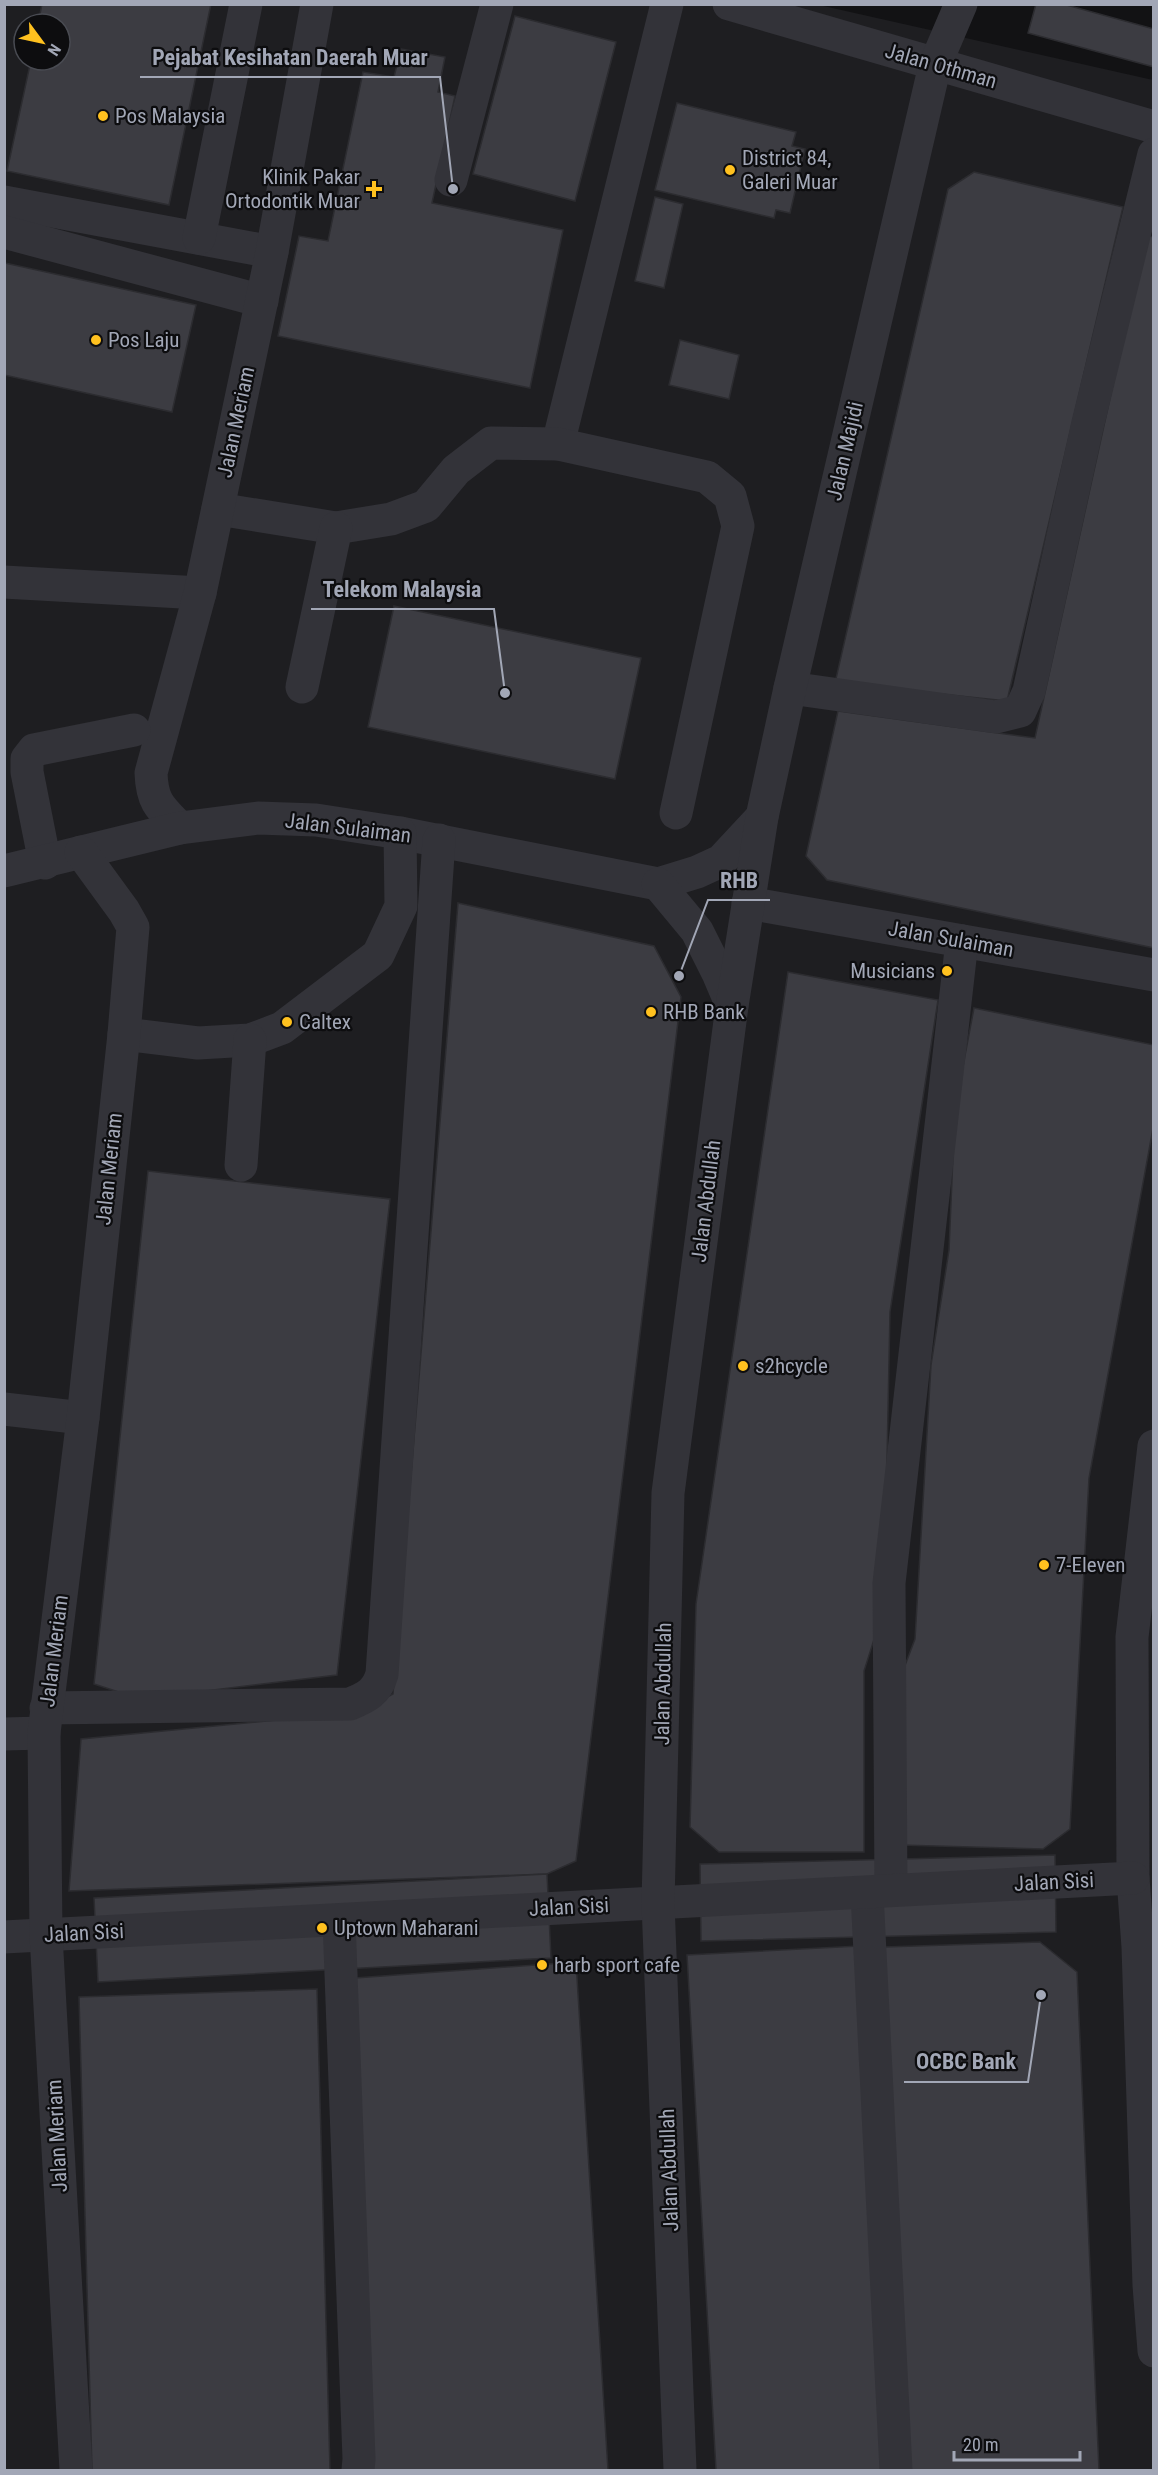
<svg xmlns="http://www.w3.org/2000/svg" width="1158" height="2475" font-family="'Roboto Condensed',sans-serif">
  <rect width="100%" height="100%" fill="#121214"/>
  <path fill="#1e1e21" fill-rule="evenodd" d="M 5,5 L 819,5 L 1153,80 L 1153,2470 L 5,2470 ZM 24,24 L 60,24 L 60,60 L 24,60 Z"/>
  <g fill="#3c3c42" stroke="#2c2c30" stroke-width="1.5">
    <path d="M 42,4 L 211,4 L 169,205 L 7,171 L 31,60 L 60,60 L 60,24 L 38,24 Z"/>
    <path d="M 1036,4 L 1063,4 L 1154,29 L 1154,67 L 1028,33 Z"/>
    <path d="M 515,16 L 616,42 L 575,201 L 473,174 Z"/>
    <path d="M 401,49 L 445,57 L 438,92 L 455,96 L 432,203 L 563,230 L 530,388 L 278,336 L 299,236 L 328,241 L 363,72 L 394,77 Z"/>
    <path d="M 677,103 L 796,132 L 792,146 L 805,149 L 790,213 L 776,210 L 774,218 L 655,190 Z"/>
    <path d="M 974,172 L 1123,207 L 1007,701 L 835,683 L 948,189 Z"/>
    <path d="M 655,197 L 683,204 L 664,288 L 635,281 Z"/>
    <path d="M 1146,235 L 1154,237 L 1154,948 L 827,880 L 806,856 L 838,711 L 1035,738 Z"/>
    <path d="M 5,263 L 196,305 L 172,412 L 4,375 Z"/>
    <path d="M 680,340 L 739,355 L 729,399 L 669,385 Z"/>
    <path d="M 394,606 L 641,658 L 615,779 L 368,727 Z"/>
    <path d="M 458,903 L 654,946 L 681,997 L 576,1861 L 547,1874 L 69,1891 L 81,1739 L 358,1712 L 393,1694 Z"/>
    <path d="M 788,972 L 938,1000 L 890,1312 L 884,1608 L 864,1671 L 864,1852 L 719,1852 L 690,1827 L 696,1604 Z"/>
    <path d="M 974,1008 L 1154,1045 L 1154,1123 L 1089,1478 L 1070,1829 L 1043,1849 L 899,1845 L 893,1697 L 915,1639 L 931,1365 L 949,1250 L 955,1108 Z"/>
    <path d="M 148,1171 L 390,1199 L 337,1675 L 140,1699 L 94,1684 Z"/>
    <path d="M 1055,1855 L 1056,1932 L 701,1941 L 700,1864 Z"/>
    <path d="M 547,1874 L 551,1958 L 98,1982 L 94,1898 Z"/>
    <path d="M 1040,1942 L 1077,1972 L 1099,2470 L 907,2470 L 884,1947 Z"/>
    <path d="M 859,1946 L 891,2470 L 716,2470 L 687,1955 Z"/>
    <path d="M 576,1962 L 608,2470 L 373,2470 L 355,1978 Z"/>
    <path d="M 317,1989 L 330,2470 L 92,2470 L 79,1997 Z"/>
  </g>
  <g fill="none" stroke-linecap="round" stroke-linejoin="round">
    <g stroke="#333339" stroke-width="33">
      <path d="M 729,4 L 1154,127"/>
      <path d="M 451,180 L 497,4"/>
      <path d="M 4,202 L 272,252"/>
      <path d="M 4,232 L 262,301"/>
      <path d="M 199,238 L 246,4"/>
      <path d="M 558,444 L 667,4"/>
      <path d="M 218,509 L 336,528 L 391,519 L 426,506 L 456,470 L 491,443 L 558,444 L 707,477 L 730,496 L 738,526 L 676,813"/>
      <path d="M 4,582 L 200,593"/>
      <path d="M 302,687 L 336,528"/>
      <path d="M 790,688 L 996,717 L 1020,711 L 1029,691 L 1087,427 L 1154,154"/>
      <path d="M 180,828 C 160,808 152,802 151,773 L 200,593 L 272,252 L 317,4"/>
      <path d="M 45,863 L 27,772 L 27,759 L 34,750 L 134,730"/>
      <path d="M 4,871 L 180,828 L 258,818 L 316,820 L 400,833 L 658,884 L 697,872 L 721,861 L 762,817"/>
      <path d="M 658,884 L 697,931 L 718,973 L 732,1006"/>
      <path d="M 748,903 L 1154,975"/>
      <path d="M 124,1034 L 198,1043 L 250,1040 L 282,1028 L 378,955 L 401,906 L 400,833"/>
      <path d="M 241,1165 L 250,1040"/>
      <path d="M 4,1409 L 83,1418"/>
      <path d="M 1154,1446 L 1132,1637 L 1133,1878 L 1138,1947 L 1149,2285 L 1154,2351"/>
      <path d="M 46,1708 L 350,1704 C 367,1697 377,1692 382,1674 L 439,840"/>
      <path d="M 4,1734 L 44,1733"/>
      <path d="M 891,1890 L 889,1583 L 962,941"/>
      <path d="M 867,1893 L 896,2470"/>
      <path d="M 339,1920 L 359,2459 L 358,2470"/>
      <path d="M 4,1937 L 1133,1878"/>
      <path d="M 76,2470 L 46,1935 L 44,1733 L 83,1418 L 124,1034 L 133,927 L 124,911 L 81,852"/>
      <path d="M 680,2470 L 658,1903 L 668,1493 L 732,1006 L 762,817 L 790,688 L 935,65 L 961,4"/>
    </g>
  </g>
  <g fill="#ffc11f" stroke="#0d0d0f" stroke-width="2">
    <circle cx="103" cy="116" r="6"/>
    <circle cx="730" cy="170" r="6"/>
    <path d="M371 180h6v6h6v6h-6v6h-6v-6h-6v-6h6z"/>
    <circle cx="96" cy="340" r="6"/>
    <circle cx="947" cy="971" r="6"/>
    <circle cx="651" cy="1012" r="6"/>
    <circle cx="287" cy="1022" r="6"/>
    <circle cx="743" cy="1366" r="6"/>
    <circle cx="1044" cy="1565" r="6"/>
    <circle cx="322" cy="1928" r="6"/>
    <circle cx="542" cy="1965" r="6"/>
  </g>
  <g text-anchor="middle" stroke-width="4.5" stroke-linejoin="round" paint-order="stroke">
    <g font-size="21" fill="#a2a7b6" stroke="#0d0d0f">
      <text transform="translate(941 66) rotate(16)" y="7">Jalan Othman</text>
      <text transform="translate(236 422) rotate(-78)" y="7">Jalan Meriam</text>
      <text transform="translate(845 451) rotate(-77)" y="7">Jalan Majidi</text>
      <text transform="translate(348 828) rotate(7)" y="7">Jalan Sulaiman</text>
      <text transform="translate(951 939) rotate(10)" y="7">Jalan Sulaiman</text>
      <text transform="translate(109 1169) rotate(-84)" y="7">Jalan Meriam</text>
      <text transform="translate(706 1201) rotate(-83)" y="7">Jalan Abdullah</text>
      <text transform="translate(54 1651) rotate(-83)" y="7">Jalan Meriam</text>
      <text transform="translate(663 1684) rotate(-89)" y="7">Jalan Abdullah</text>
      <text transform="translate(1054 1882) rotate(-3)" y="7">Jalan Sisi</text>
      <text transform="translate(569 1907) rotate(-3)" y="7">Jalan Sisi</text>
      <text transform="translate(84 1933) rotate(-3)" y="7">Jalan Sisi</text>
      <text transform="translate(57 2136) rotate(-93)" y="7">Jalan Meriam</text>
      <text transform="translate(669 2170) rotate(-92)" y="7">Jalan Abdullah</text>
    </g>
    <g font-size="21" fill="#a2a7b6" stroke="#0d0d0f" text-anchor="start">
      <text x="115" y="123">Pos Malaysia</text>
      <text x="742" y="165">District 84,<tspan x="742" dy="24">Galeri Muar</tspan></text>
      <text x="360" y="184" text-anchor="end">Klinik Pakar<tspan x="360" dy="24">Ortodontik Muar</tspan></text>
      <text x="108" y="347">Pos Laju</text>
      <text x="935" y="978" text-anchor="end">Musicians</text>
      <text x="663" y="1019">RHB Bank</text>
      <text x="299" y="1029">Caltex</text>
      <text x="755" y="1373">s2hcycle</text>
      <text x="1056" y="1572">7-Eleven</text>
      <text x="334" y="1935">Uptown Maharani</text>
      <text x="554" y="1972">harb sport cafe</text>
    </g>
  </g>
  <path fill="none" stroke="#a2a7b6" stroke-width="2" d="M453 189L440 77H140M505 693L494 609H311M679 976L708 900H770M1041 1995L1028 2082H904"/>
  <g fill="#a2a7b6" stroke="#0d0d0f" stroke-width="2">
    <circle cx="453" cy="189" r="6"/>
    <circle cx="505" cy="693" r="6"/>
    <circle cx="679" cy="976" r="6"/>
    <circle cx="1041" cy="1995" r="6"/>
  </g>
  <g font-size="22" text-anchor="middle" font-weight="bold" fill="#a2a7b6" stroke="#0d0d0f" stroke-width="4.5" stroke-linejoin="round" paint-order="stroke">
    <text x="290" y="65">Pejabat Kesihatan Daerah Muar</text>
    <text x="402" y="597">Telekom Malaysia</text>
    <text x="739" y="888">RHB</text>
    <text x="966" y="2069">OCBC Bank</text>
  </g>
  <rect width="1158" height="2475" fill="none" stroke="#a2a7b6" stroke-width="12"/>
  <g transform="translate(42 42) rotate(123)"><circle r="28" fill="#0d0d0f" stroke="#494b52" stroke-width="1.5"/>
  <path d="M0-4.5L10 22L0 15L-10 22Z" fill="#ffc11f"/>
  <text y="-9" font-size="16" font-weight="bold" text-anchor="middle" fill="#a2a7b6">N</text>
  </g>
  <path d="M954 2451v9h126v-9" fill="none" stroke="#a2a7b6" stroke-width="3"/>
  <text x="963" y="2451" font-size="18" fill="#a2a7b6" stroke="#0d0d0f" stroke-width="4.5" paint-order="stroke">20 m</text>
</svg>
